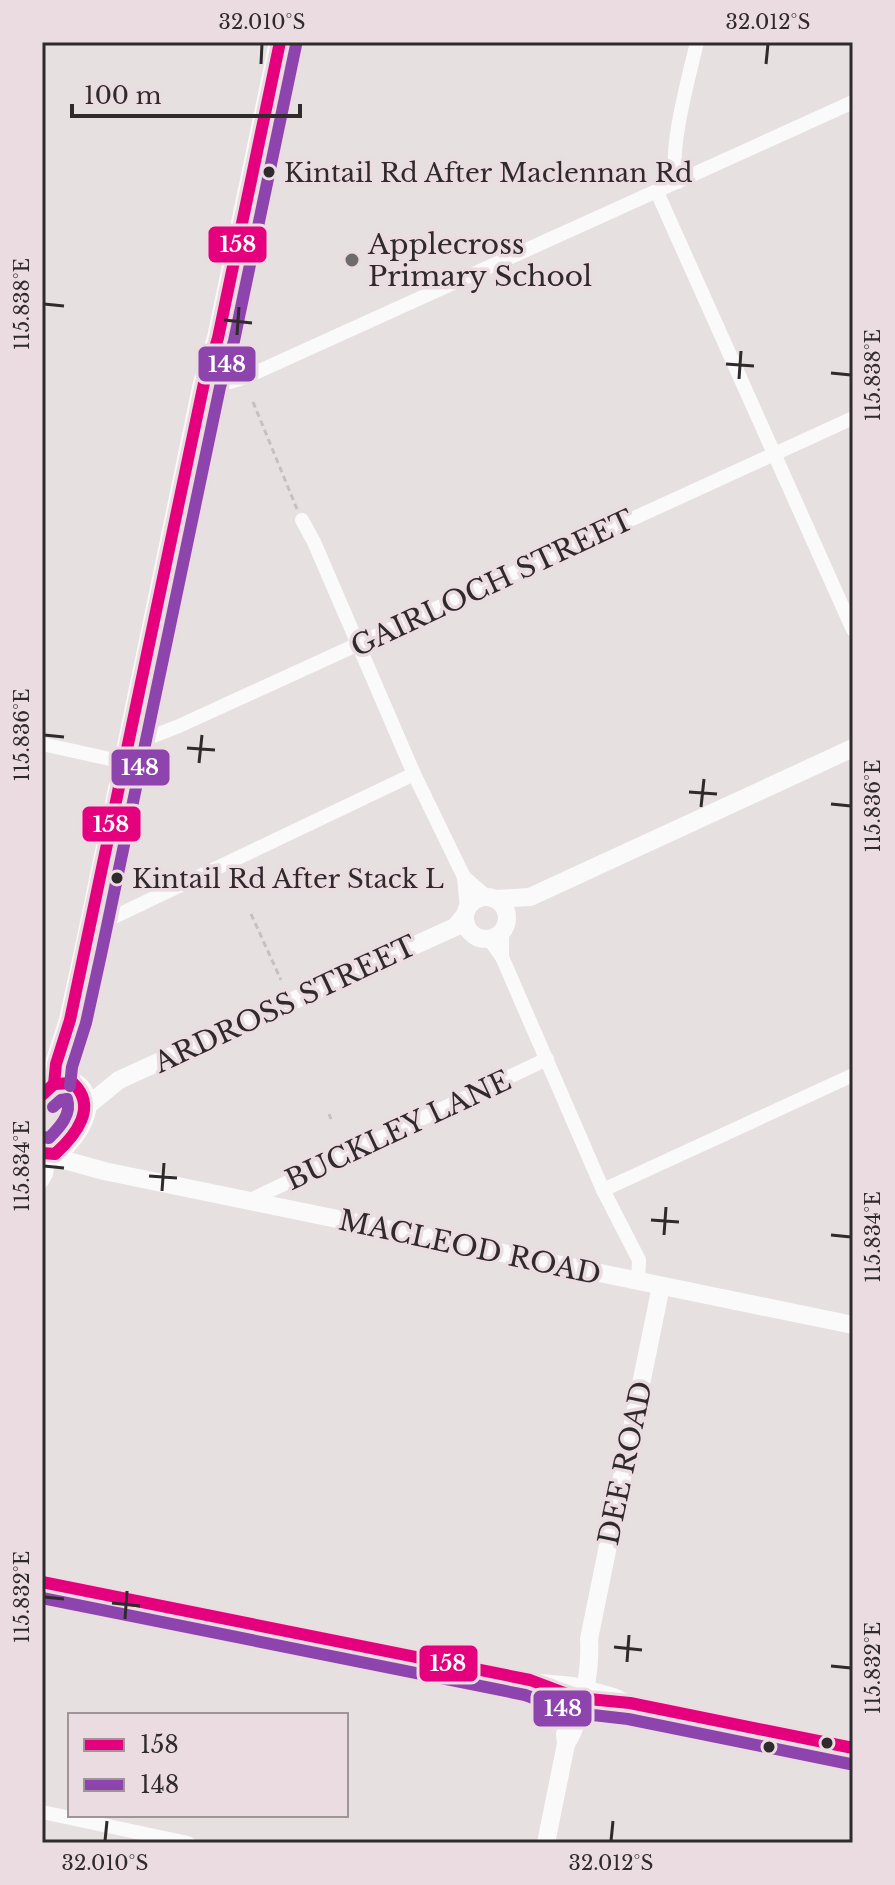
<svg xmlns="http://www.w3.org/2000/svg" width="895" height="1885" font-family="'Libre Baskerville',serif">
  <rect width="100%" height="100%" fill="#e6e0e1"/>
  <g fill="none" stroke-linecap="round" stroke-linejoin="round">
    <g stroke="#c4c1c1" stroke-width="3" stroke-dasharray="6 4" stroke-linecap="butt">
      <path d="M 253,402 L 297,509"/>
      <path d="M 251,914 L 281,980"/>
      <path d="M 329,1114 L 331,1119"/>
    </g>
    <g stroke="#fbfafa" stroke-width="14">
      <path d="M 678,182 C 666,157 690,73 697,42"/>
      <path d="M 657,192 L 853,630"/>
      <path d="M 204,383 L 230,382 L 246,377 L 853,102"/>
      <path d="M 302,520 L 314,542 L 414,774 L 464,877 L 467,908"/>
      <path d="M 129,735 L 151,737 L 179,726 L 853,418"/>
      <path d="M 42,744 L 124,762"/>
      <path d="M 464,877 L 487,897"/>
      <path d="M 91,926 L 114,917 L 414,774"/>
      <path d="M 502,932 L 502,956"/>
      <path d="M 489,939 L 502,957 L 603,1190 L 639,1260 L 638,1281"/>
      <path d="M 42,1181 L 46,1174 L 49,1154"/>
      <path d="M 603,1190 L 853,1075"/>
      <path d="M 248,1201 L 547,1059"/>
      <path d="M 42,1582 L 407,1657 L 530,1680 L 573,1684 L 614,1695 L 630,1703"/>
      <path d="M 530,1680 L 547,1690 L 594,1699"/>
      <path d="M 622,1703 L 853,1748"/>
      <path d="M 42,1812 L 188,1843"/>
    </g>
    <g stroke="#fbfafa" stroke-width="18">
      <circle cx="486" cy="918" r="21"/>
      <path d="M 495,899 L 530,897 L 853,748"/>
      <path d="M 86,1107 L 119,1080 L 455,927 L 465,915"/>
      <path d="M 55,1154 L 68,1161 L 104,1171 L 853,1325"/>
      <path d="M 566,1744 C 582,1719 591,1670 589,1639 L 661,1286"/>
      <path d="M 546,1843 L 566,1744 L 565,1734"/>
    </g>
    <g stroke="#fbfafa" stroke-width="22">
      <path d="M 54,1084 L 56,1064 L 70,1020 L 86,947 L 204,383 L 218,338 L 280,42"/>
      <path d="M 42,1095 L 54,1084 L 73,1083 C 102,1102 74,1139 55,1154 L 42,1153"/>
    </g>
    <defs>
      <g id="bus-1">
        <path d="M 54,1084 L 56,1064 L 70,1020 L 204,383 L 218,338 L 280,42"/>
        <path d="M 42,1095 L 54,1084 L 73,1083 C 98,1107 76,1135 55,1154 L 42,1153"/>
        <path d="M 42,1582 L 530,1680 L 578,1698 L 630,1703 L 853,1748"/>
      </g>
      <g id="bus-2">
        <path d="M 70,1086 L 72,1067 L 86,1023 L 102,950 L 220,387 L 234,341 L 296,45"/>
        <path d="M 43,1137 L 49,1138 C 60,1127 72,1114 67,1099 L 61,1100 L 53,1107"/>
        <path d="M 42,1598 L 525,1695 L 575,1713 L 628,1719 L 850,1764"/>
      </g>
    </defs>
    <use href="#bus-1" stroke="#eadce0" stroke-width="18"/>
    <use href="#bus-2" stroke="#eadce0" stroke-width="18"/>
    <use href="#bus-1" stroke="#e5007d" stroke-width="12"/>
    <use href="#bus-2" stroke="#8e44ad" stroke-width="12"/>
  </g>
  <path fill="none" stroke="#2f2a2c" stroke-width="3" d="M 261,64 L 262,44M 766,64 L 768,44M 44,304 L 64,306M 224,320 L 252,323M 237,335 L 239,307M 726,364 L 754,366M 831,373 L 851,375M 739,379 L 741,351M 44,735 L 64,737M 187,748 L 215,750M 199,763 L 202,735M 689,792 L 717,794M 831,804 L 851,806M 701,807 L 704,779M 44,1166 L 64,1168M 149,1176 L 177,1178M 162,1191 L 164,1163M 651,1220 L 679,1222M 664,1235 L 666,1207M 831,1235 L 851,1237M 44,1597 L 64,1599M 112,1603 L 140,1606M 125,1619 L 127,1591M 614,1647 L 642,1650M 627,1662 L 629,1635M 831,1666 L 851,1668M 105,1841 L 107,1821M 611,1841 L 613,1821"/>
  <g fill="#2f2a2c" stroke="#eadce0" stroke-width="3">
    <circle cx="269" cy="172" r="7"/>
    <circle cx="117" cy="878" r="7"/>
    <circle cx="827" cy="1743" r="7"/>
    <circle cx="769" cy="1747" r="7"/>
  </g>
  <circle fill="#6f6a6b" stroke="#eadce0" stroke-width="3" cx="352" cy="260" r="8"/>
  <g text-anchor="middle" stroke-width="7" stroke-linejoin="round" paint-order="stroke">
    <g font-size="26" fill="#2f2a2c" stroke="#eadce0" text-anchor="start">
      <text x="284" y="182">Kintail Rd After Maclennan Rd</text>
      <text x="132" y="888">Kintail Rd After Stack L</text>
    </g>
    <g font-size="28" fill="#2f2a2c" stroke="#eadce0" text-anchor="start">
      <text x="368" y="254">Applecross<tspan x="368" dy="32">Primary School</tspan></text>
    </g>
    <g font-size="28" fill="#2f2a2c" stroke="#eadce0">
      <text transform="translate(492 583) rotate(-25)" y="10">GAIRLOCH STREET</text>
      <text transform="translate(285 1004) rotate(-25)" y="10">ARDROSS STREET</text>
      <text transform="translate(398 1130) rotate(-25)" y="10">BUCKLEY LANE</text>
      <text transform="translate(470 1247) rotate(12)" y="10">MACLEOD ROAD</text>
      <text transform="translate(625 1463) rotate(-78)" y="10">DEE ROAD</text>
    </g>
  </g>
  <g stroke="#eadce0" stroke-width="3">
    <rect x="207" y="225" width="61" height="39" rx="8" fill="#e5007d"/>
    <rect x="197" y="345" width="60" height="38" rx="8" fill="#8e44ad"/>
    <rect x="110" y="748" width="61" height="39" rx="8" fill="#8e44ad"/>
    <rect x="81" y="805" width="61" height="38" rx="8" fill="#e5007d"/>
    <rect x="418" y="1644" width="61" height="39" rx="8" fill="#e5007d"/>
    <rect x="532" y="1689" width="61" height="39" rx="8" fill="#8e44ad"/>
  </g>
  <g font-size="22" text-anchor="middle" font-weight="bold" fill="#fff">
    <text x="238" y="252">158</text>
    <text x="227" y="372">148</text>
    <text x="140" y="775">148</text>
    <text x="111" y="832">158</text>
    <text x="448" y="1671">158</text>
    <text x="563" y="1716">148</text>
  </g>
  <rect width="895" height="1885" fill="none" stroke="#eadce0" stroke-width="88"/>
  <rect x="68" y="1713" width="280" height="104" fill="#eadce0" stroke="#9f9598" stroke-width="2"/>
  <rect x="84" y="1739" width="40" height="12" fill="#e5007d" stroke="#9f9598" stroke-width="2"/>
  <text x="140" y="1753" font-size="24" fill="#2f2a2c">158</text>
  <rect x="84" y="1779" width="40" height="12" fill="#8e44ad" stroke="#9f9598" stroke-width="2"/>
  <text x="140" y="1793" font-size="24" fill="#2f2a2c">148</text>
  <path d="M72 104v12h228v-12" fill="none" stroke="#2f2a2c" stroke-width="4"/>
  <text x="84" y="104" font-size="24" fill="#2f2a2c" stroke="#eadce0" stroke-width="6" paint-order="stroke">100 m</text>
  <rect x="44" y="44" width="807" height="1797" fill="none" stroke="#2f2a2c" stroke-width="3"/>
  <g font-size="20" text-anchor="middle" fill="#2f2a2c">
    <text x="262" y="29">32.010°S</text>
    <text x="768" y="29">32.012°S</text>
    <text transform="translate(22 304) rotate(-90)" y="7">115.838°E</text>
    <text transform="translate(873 375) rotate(-90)" y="7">115.838°E</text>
    <text transform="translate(22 735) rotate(-90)" y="7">115.836°E</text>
    <text transform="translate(873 806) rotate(-90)" y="7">115.836°E</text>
    <text transform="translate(22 1166) rotate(-90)" y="7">115.834°E</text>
    <text transform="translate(873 1237) rotate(-90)" y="7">115.834°E</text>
    <text transform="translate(22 1597) rotate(-90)" y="7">115.832°E</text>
    <text transform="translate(873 1668) rotate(-90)" y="7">115.832°E</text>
    <text x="105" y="1870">32.010°S</text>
    <text x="611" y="1870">32.012°S</text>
  </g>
</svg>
